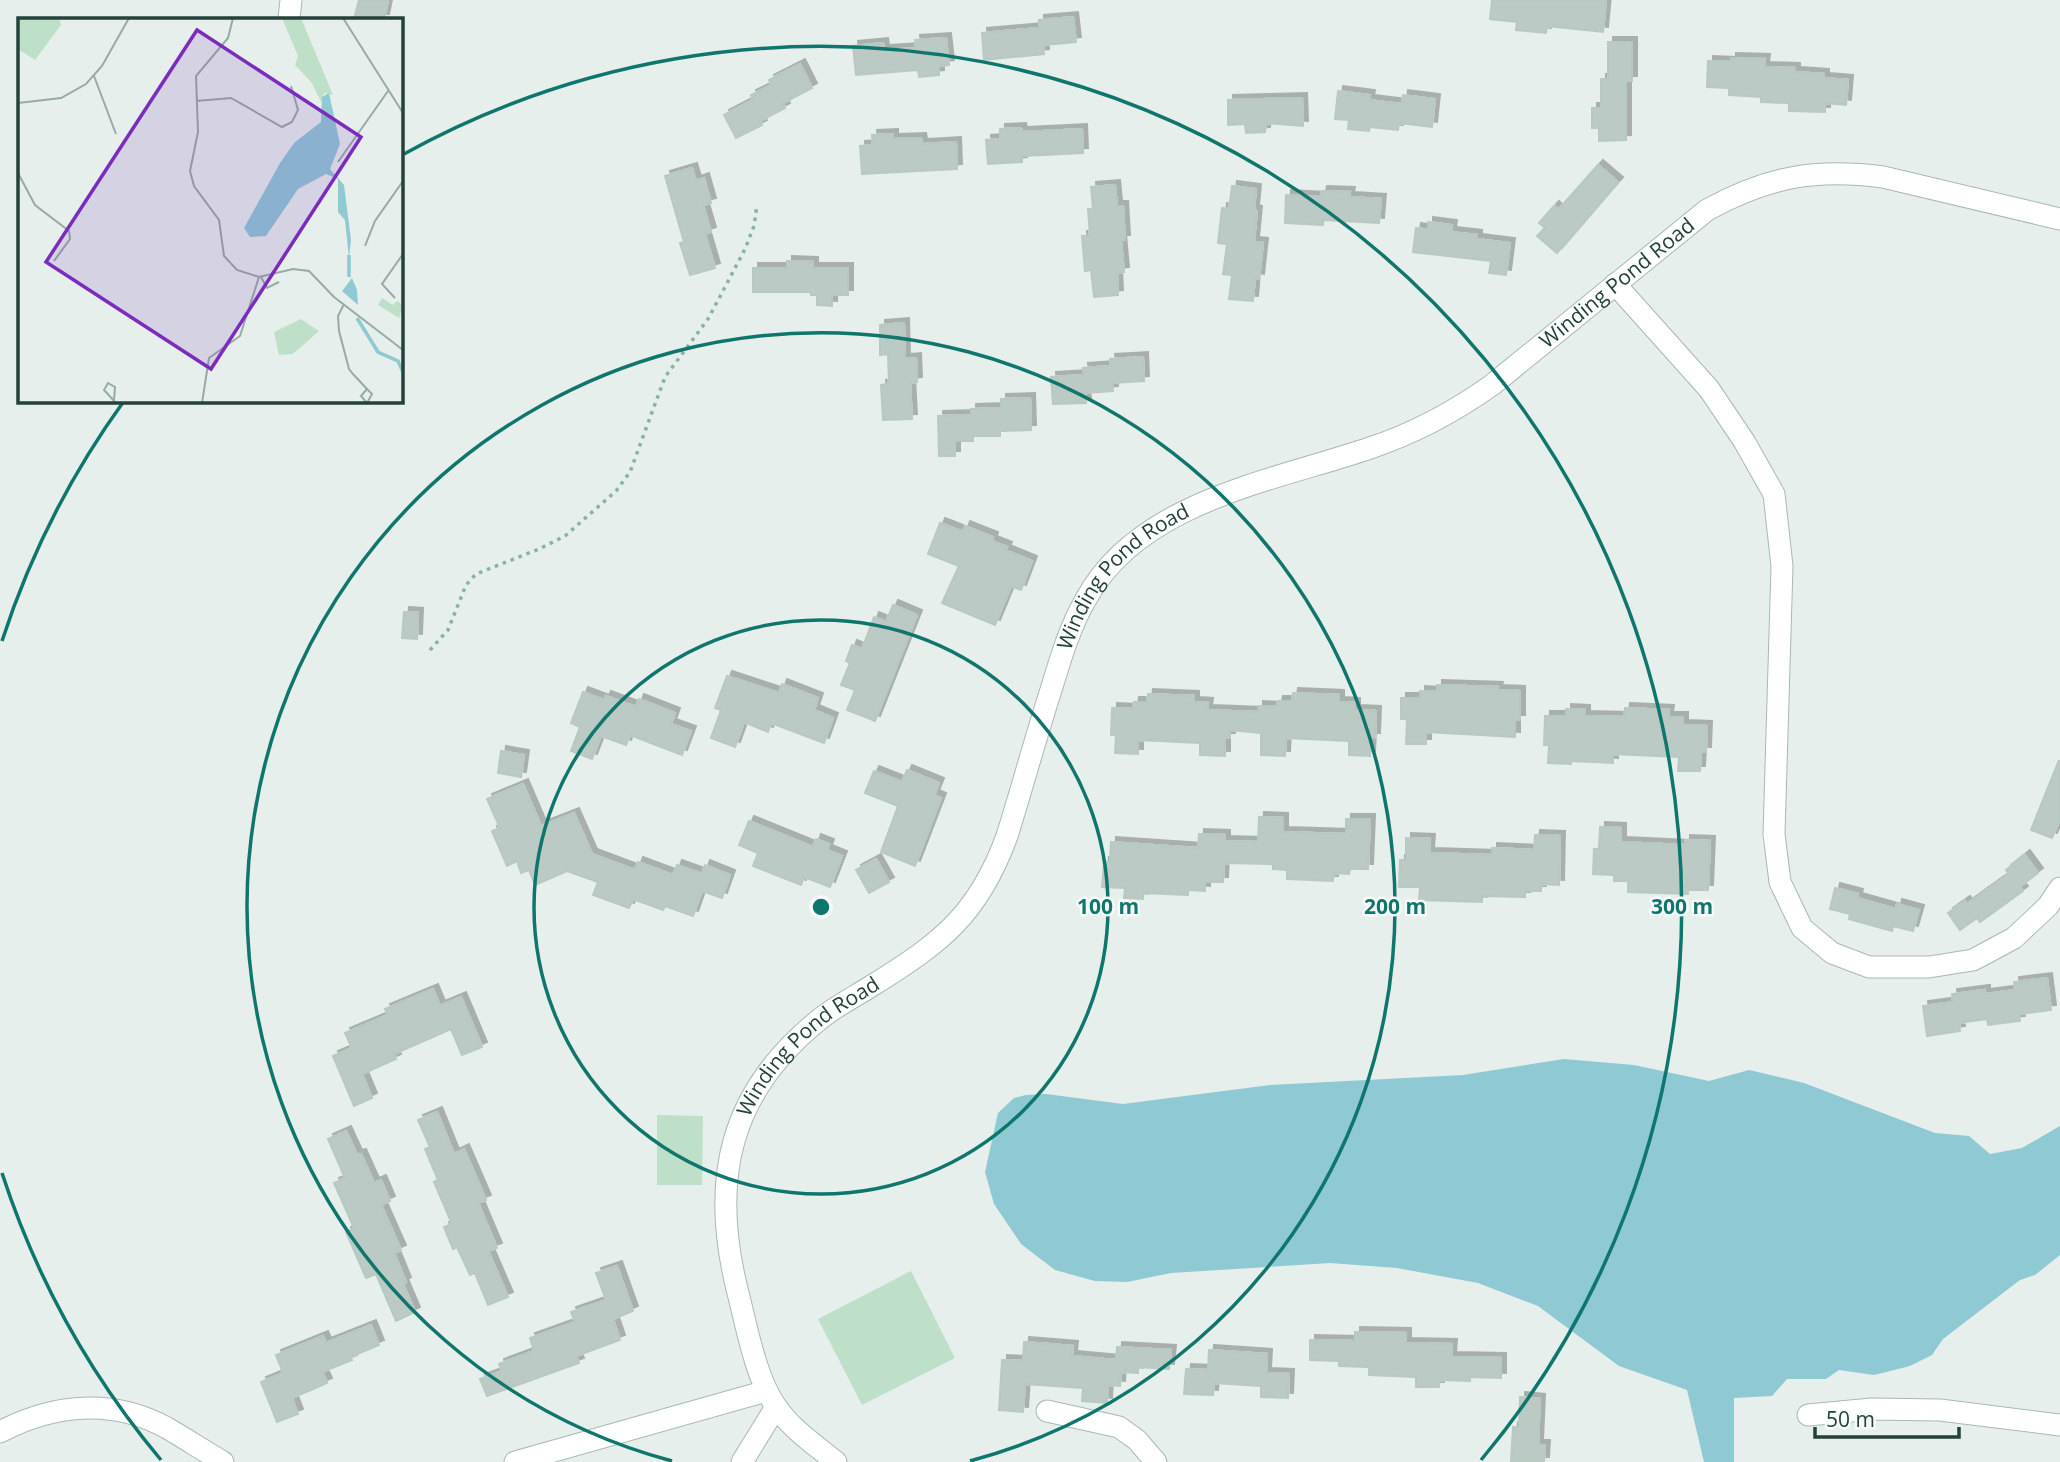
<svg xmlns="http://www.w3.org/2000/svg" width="2060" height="1462" font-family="'Open Sans',sans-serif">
  <defs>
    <filter id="shadow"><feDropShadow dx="5" dy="-5" stdDeviation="0" flood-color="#0004"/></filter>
  </defs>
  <rect width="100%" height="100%" fill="#e6efeb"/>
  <g fill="#bfe0c8">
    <path d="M 657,1115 L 703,1116 L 702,1185 L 657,1185 Z"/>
    <path d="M 911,1271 L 955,1358 L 862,1405 L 818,1319 Z"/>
  </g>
  <path fill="#8ec9d4" d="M 1564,1059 L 1634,1065 L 1709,1081 L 1749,1070 L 1804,1083 L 1935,1133 L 1969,1136 L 1990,1154 L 2022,1148 L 2060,1126 L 2060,1255 L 2035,1275 L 2020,1280 L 1943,1339 L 1932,1355 L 1910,1366 L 1874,1375 L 1839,1370 L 1826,1379 L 1787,1379 L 1772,1396 L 1734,1398 L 1734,1462 L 1704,1462 L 1687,1390 L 1619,1366 L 1538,1306 L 1478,1283 L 1397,1268 L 1330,1263 L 1171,1273 L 1127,1282 L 1095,1281 L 1055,1270 L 1021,1244 L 994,1204 L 985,1172 L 998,1113 L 1014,1098 L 1026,1095 L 1046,1094 L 1123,1104 L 1270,1085 L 1463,1075 Z"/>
  <g fill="#bbcac4" stroke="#b8c9c2" stroke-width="2" filter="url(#shadow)">
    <path d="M 359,0 L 388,0 L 384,19 L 354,19 Z"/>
    <path d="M 1492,0 L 1606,0 L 1603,32 L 1547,26 L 1546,33 L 1516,30 L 1517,22 L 1490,19 Z"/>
    <path d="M 1073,17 L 1076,42 L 1043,45 L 1044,54 L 984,60 L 982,33 L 1039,28 L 1039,20 Z"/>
    <path d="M 946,38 L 949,65 L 939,66 L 939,75 L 919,77 L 918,70 L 856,75 L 853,46 L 883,43 L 884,50 L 916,48 L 915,40 Z"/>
    <path d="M 1608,42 L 1632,42 L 1632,81 L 1626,81 L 1626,140 L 1599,141 L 1599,128 L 1592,128 L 1592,108 L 1601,108 L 1601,79 L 1608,79 Z"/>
    <path d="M 1731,58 L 1765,59 L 1764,67 L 1795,68 L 1795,72 L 1824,74 L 1824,78 L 1848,80 L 1846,105 L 1825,103 L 1825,112 L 1789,111 L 1789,103 L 1761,102 L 1761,97 L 1729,95 L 1729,88 L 1707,87 L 1708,61 L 1731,62 Z"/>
    <path d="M 800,64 L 812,88 L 783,103 L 785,108 L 760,121 L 762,125 L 736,138 L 724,115 L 753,100 L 751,95 L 772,85 L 769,80 Z"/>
    <path d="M 1338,91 L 1370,95 L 1369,100 L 1402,104 L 1403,95 L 1435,99 L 1432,127 L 1399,123 L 1398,130 L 1370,127 L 1369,131 L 1348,129 L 1349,120 L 1335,119 Z"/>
    <path d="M 1302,98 L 1303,126 L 1266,123 L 1265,132 L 1246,133 L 1245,124 L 1228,125 L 1228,100 Z"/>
    <path d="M 1021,128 L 1022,132 L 1082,129 L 1083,153 L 1022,156 L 1022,162 L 988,164 L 986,140 L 1000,139 L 1000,129 Z"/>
    <path d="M 893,134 L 893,139 L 921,138 L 922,144 L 956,142 L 957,169 L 862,174 L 860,146 L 873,145 L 872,135 Z"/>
    <path d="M 1598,165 L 1618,182 L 1557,253 L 1537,236 L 1545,228 L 1539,223 L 1554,206 L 1558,210 Z"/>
    <path d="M 692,168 L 696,181 L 704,178 L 711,203 L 703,205 L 711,232 L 705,234 L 715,268 L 690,275 L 680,243 L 684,242 L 665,176 Z"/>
    <path d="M 1115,185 L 1117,206 L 1123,206 L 1125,240 L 1121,240 L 1124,272 L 1117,273 L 1118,295 L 1094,297 L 1091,270 L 1085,271 L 1082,236 L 1090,236 L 1088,209 L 1093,209 L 1091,187 Z"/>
    <path d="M 1232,186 L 1256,189 L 1254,210 L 1257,211 L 1254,242 L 1263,243 L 1259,279 L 1255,278 L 1253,301 L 1229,299 L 1232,275 L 1223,274 L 1227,244 L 1218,243 L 1222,208 L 1229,209 Z"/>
    <path d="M 1322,191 L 1350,192 L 1349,197 L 1381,199 L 1379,223 L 1323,220 L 1323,225 L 1285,223 L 1286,195 L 1321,197 Z"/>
    <path d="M 1428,222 L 1452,225 L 1451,232 L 1477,235 L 1477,239 L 1510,243 L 1506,275 L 1489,273 L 1491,261 L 1413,252 L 1416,228 L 1428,230 Z"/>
    <path d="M 787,261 L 813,262 L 813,268 L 848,268 L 848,295 L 832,295 L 832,306 L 817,305 L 817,295 L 811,295 L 811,292 L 753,292 L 753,268 L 787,268 Z"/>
    <path d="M 904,323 L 905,359 L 916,358 L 917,382 L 910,383 L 912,419 L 883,420 L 881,385 L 889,384 L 888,354 L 880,355 L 880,325 Z"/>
    <path d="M 1143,357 L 1144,381 L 1112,383 L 1113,391 L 1085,393 L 1086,403 L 1053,404 L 1051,377 L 1084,375 L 1083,368 L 1111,366 L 1110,359 Z"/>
    <path d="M 1030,398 L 1031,430 L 1000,431 L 1000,436 L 973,436 L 973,441 L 955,441 L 955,456 L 939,456 L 938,416 L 971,415 L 971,409 L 1001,408 L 1001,399 Z"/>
    <path d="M 940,523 L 963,532 L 965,526 L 993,537 L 992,541 L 1007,547 L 1005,550 L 1032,561 L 1021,590 L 1011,586 L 995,625 L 942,603 L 959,566 L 928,554 Z"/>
    <path d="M 893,605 L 917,615 L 875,721 L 847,710 L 855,690 L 841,685 L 850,663 L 846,661 L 852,645 L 862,649 L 874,617 L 886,622 Z"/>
    <path d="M 404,612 L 418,613 L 417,639 L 402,638 Z"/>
    <path d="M 727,676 L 779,693 L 782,684 L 818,698 L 814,710 L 833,718 L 824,743 L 771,723 L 768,732 L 744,722 L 735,747 L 711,738 L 721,710 L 715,708 Z"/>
    <path d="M 1437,685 L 1498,687 L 1497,690 L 1520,691 L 1520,720 L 1515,720 L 1515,737 L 1426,732 L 1426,744 L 1406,744 L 1407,719 L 1401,719 L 1401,698 L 1420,698 L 1420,691 L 1437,692 Z"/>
    <path d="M 583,692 L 604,700 L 606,696 L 636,707 L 639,699 L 675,713 L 671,724 L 691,731 L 682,755 L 630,735 L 626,745 L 601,736 L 592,759 L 571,751 L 580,727 L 571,723 Z"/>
    <path d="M 1293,693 L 1339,695 L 1339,702 L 1355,703 L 1355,710 L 1376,711 L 1375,738 L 1371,738 L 1370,756 L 1349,755 L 1349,741 L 1286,738 L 1285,756 L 1261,755 L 1261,733 L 1230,730 L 1230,738 L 1225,738 L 1225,756 L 1200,755 L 1200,743 L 1138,740 L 1138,754 L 1115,753 L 1116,735 L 1111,735 L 1112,708 L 1133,709 L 1134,702 L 1147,702 L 1148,694 L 1194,696 L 1194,702 L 1208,703 L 1207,710 L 1258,712 L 1258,706 L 1277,707 L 1278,701 L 1292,701 Z"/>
    <path d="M 1625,708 L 1669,710 L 1668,717 L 1683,717 L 1683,725 L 1707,726 L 1706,752 L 1701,752 L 1700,771 L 1678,771 L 1679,757 L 1613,754 L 1613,763 L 1571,761 L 1571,764 L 1548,763 L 1549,745 L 1544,745 L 1545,716 L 1566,716 L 1566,709 L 1585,710 L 1585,716 L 1624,717 Z"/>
    <path d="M 501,751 L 524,755 L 521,777 L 498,773 Z"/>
    <path d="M 2059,760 L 2060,819 L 2052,838 L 2031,830 Z"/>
    <path d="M 907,770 L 939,783 L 934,795 L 941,798 L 915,866 L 881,852 L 898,806 L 865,793 L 874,771 L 902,782 Z"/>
    <path d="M 523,784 L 541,826 L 574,813 L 592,854 L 635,870 L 638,862 L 673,875 L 677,865 L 702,874 L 705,865 L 730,875 L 722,898 L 702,891 L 693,916 L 665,906 L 663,910 L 633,899 L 629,908 L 593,895 L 598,882 L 567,871 L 535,885 L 529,870 L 521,873 L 517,861 L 507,866 L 492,831 L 500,828 L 487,799 Z"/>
    <path d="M 1259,817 L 1283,818 L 1283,832 L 1346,834 L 1346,819 L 1370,819 L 1368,869 L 1350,869 L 1349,874 L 1334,873 L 1333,881 L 1287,879 L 1287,870 L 1273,869 L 1273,864 L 1224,863 L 1223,882 L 1205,882 L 1205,891 L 1188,890 L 1188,895 L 1143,893 L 1143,899 L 1124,898 L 1125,888 L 1102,887 L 1104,862 L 1110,862 L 1111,842 L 1198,848 L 1199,834 L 1225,835 L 1225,841 L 1258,842 Z"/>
    <path d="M 749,821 L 813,847 L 816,839 L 829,844 L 827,850 L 842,856 L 830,887 L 804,877 L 801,885 L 753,866 L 758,853 L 739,845 Z"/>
    <path d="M 1600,827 L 1621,828 L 1621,842 L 1685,845 L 1685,840 L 1710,841 L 1708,890 L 1688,890 L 1688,894 L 1628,892 L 1628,881 L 1614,881 L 1614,875 L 1593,874 L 1594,849 L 1599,849 Z"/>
    <path d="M 1535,835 L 1560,836 L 1559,885 L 1541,884 L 1541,891 L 1525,891 L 1525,897 L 1482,896 L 1482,902 L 1419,900 L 1420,887 L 1399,887 L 1400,860 L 1406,860 L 1406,838 L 1430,839 L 1429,853 L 1492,855 L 1492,848 L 1534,850 Z"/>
    <path d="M 2025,855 L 2038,873 L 2019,887 L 2023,891 L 1980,922 L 1977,918 L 1960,930 L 1948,913 L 1965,901 L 1967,904 L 2009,874 L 2006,870 Z"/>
    <path d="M 876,859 L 889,882 L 869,893 L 856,870 Z"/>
    <path d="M 1835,888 L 1858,894 L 1857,898 L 1896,909 L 1897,904 L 1919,910 L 1913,931 L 1893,926 L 1892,931 L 1849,919 L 1850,914 L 1830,909 Z"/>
    <path d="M 2047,978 L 2051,1010 L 2019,1014 L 2020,1021 L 1988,1025 L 1987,1019 L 1959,1023 L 1960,1031 L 1927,1036 L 1923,1006 L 1953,1002 L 1952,994 L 1985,990 L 1985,994 L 2015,990 L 2014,982 Z"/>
    <path d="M 433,989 L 440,1006 L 461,997 L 482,1047 L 462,1055 L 451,1029 L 394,1054 L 396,1059 L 362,1074 L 372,1098 L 354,1106 L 333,1056 L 352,1048 L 345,1033 L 388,1015 L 385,1009 Z"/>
    <path d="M 437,1112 L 454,1154 L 464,1149 L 486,1200 L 478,1203 L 497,1248 L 488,1251 L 508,1297 L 488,1305 L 475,1273 L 470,1275 L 457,1247 L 453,1249 L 444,1227 L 452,1224 L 434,1182 L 438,1180 L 425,1149 L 430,1147 L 418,1120 Z"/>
    <path d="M 346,1131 L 357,1155 L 361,1154 L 374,1183 L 381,1180 L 390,1201 L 381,1205 L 401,1250 L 394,1253 L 406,1282 L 403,1284 L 415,1312 L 396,1321 L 376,1274 L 366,1278 L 346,1232 L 354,1228 L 334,1183 L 345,1178 L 328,1139 Z"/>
    <path d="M 617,1266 L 633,1311 L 613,1319 L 620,1340 L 576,1356 L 579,1363 L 487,1396 L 480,1379 L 502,1371 L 499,1364 L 534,1351 L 530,1338 L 575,1322 L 571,1312 L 606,1300 L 596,1273 Z"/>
    <path d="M 371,1325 L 379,1345 L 350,1357 L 352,1360 L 322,1372 L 327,1383 L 292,1398 L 298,1414 L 277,1422 L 261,1382 L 283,1373 L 276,1355 L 323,1336 L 326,1343 Z"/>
    <path d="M 1355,1332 L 1406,1333 L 1406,1343 L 1452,1344 L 1451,1357 L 1501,1358 L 1501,1378 L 1470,1377 L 1470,1381 L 1439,1380 L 1439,1387 L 1416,1387 L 1416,1377 L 1369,1375 L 1369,1367 L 1339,1366 L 1339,1361 L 1310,1360 L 1310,1340 L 1355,1341 Z"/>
    <path d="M 1024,1342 L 1073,1346 L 1072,1356 L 1116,1360 L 1117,1347 L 1171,1350 L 1169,1369 L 1138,1367 L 1138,1373 L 1121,1372 L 1120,1386 L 1108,1385 L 1107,1403 L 1082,1401 L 1083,1388 L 1025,1384 L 1023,1412 L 999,1410 L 1002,1360 L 1023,1361 Z"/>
    <path d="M 1209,1350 L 1267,1354 L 1266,1373 L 1289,1374 L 1288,1398 L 1261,1397 L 1261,1386 L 1214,1383 L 1213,1395 L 1184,1394 L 1186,1369 L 1208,1370 Z"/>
    <path d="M 1520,1397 L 1540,1399 L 1538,1445 L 1545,1445 L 1544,1462 L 1511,1462 L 1513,1427 L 1519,1427 Z"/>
  </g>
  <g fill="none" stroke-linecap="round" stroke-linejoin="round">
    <defs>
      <g id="minor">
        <path d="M 289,19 L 291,0"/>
        <path d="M 1615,284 L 1709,389 L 1744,441 L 1774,494 L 1782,566 L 1774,834 L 1780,882 L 1802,928 L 1832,953 L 1869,967 L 1929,967 L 1973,960 L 2014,938 L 2048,906 L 2060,888"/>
        <path d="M 1047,1411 L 1119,1427 L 1137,1440 L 1156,1462"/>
        <path d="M 1808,1415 L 1872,1409 L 1940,1410 L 2060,1425"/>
        <path d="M 0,1432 C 53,1404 112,1398 167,1428 C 186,1439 204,1451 223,1462"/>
        <path d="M 515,1462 L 766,1391"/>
        <path d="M 742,1462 L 776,1407"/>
        <path id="s1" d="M 836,1462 C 815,1445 790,1428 775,1405 C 755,1376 746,1323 737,1289 C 710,1179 729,1092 820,1019 C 836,1006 856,996 873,985 C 942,942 978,915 1007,836 C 1022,788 1035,740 1050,693 C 1060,661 1069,628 1086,599 C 1139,501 1274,481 1370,448 C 1415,433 1454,412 1492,385 L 1707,210 C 1767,177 1815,168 1883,177 L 2060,219"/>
      </g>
    </defs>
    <use href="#minor" stroke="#a8b8b2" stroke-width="23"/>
    <path stroke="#86b3a5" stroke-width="3.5" stroke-dasharray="3.5 5" stroke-linecap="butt" d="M 430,650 L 448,630 L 466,585 L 476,574 L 539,549 L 565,536 L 616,491 L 630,472 L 665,377 L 708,319 L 724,289 L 745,249 L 754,226 L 757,205"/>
    <use href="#minor" stroke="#fff" stroke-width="21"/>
  </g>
  <g fill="none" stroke="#0f766e" stroke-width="3.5">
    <circle cx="821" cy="907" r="287"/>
    <path d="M672 1461A574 574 0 1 1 970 1461"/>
    <path d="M161 1460A861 861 0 0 1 2 1173M2 641A861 861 0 0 1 124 401M404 154A861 861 0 0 1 1481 1460"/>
  </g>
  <g text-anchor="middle" stroke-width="5" stroke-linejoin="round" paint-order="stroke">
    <g font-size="21" fill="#24423a" stroke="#f7fbf9">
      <text dy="7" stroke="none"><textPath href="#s1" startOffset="1656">Winding Pond Road</textPath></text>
      <text dy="7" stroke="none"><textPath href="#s1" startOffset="1068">Winding Pond Road</textPath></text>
      <text dy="7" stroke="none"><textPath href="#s1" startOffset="480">Winding Pond Road</textPath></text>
    </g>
  </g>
  <g transform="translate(18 18)">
    <rect width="385" height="385" fill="#e6efeb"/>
    <path d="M 0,0 L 41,0 L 43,7 L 17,42 L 0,31 ZM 264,0 L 283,0 L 315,77 L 306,75 L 303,84 L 294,65 L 277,47 L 280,38 ZM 364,280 L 375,287 L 379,283 L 385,287 L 381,300 L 360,287 ZM 283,301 L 301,313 L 275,336 L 261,337 L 256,314 Z" fill="#bfe0c8"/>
    <path d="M 311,75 L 322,126 L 312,151 L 326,167 L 333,222 L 331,240 L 327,202 L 320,194 L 320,161 L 308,156 L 280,171 L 248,218 L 232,219 L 226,210 L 262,145 L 276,125 L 303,104 L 304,79 ZM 334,260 L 339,272 L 340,287 L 324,273 Z" fill="#8ec9d4"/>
    <path fill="none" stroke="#8ec9d4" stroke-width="3.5" d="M 331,237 L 331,259M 339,300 L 360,334 L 380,343 L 385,354"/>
    <path fill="none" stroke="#98aaa4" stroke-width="2" d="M 215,0 L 210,20 L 178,58 L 180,114 L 172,153 L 176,168 L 201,202 L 206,238 L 219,252 L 241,259 L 275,251 L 291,253 L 316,279 L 385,332M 325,0 L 385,95M 76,58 L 98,116M 178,83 L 213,80 L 264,109 L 274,104 L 280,92 L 273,68M 0,85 L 43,80 L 68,66 L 84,48 L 111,0M 320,144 L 370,73M 0,155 L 17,187 L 51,213 L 52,221 L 36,243M 347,228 L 357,203 L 385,163M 243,259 L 249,270 L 261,264M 377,280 L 364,266 L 385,236M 326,286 L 320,298 L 321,313 L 331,351 L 335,356 L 349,371 L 354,376 L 349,385 L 343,378 L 349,371M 96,382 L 97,369 L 90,365 L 86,372 L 87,373 L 98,385M 184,385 L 191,340 L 222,318 L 241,259"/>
    <path fill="#7b2cbf" fill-opacity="0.15" stroke="#7b2cbf" stroke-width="3.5" d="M 179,12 L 343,119 L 193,351 L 28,244 Z"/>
    <rect width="385" height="385" fill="none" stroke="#24423a" stroke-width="3.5"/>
  </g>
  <circle cx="821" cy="907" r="10" fill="#0f766e" stroke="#f7fbf9" stroke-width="3.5"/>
  <g font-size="21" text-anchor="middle" font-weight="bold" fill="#0f766e" stroke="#f7fbf9" stroke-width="5" stroke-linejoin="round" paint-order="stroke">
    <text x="1108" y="914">100 m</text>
    <text x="1395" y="914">200 m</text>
    <text x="1682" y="914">300 m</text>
  </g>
  <path d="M1815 1427v10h144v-10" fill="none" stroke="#24423a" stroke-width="3.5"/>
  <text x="1826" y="1427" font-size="21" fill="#24423a" stroke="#f7fbf9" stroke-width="5" paint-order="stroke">50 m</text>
</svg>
